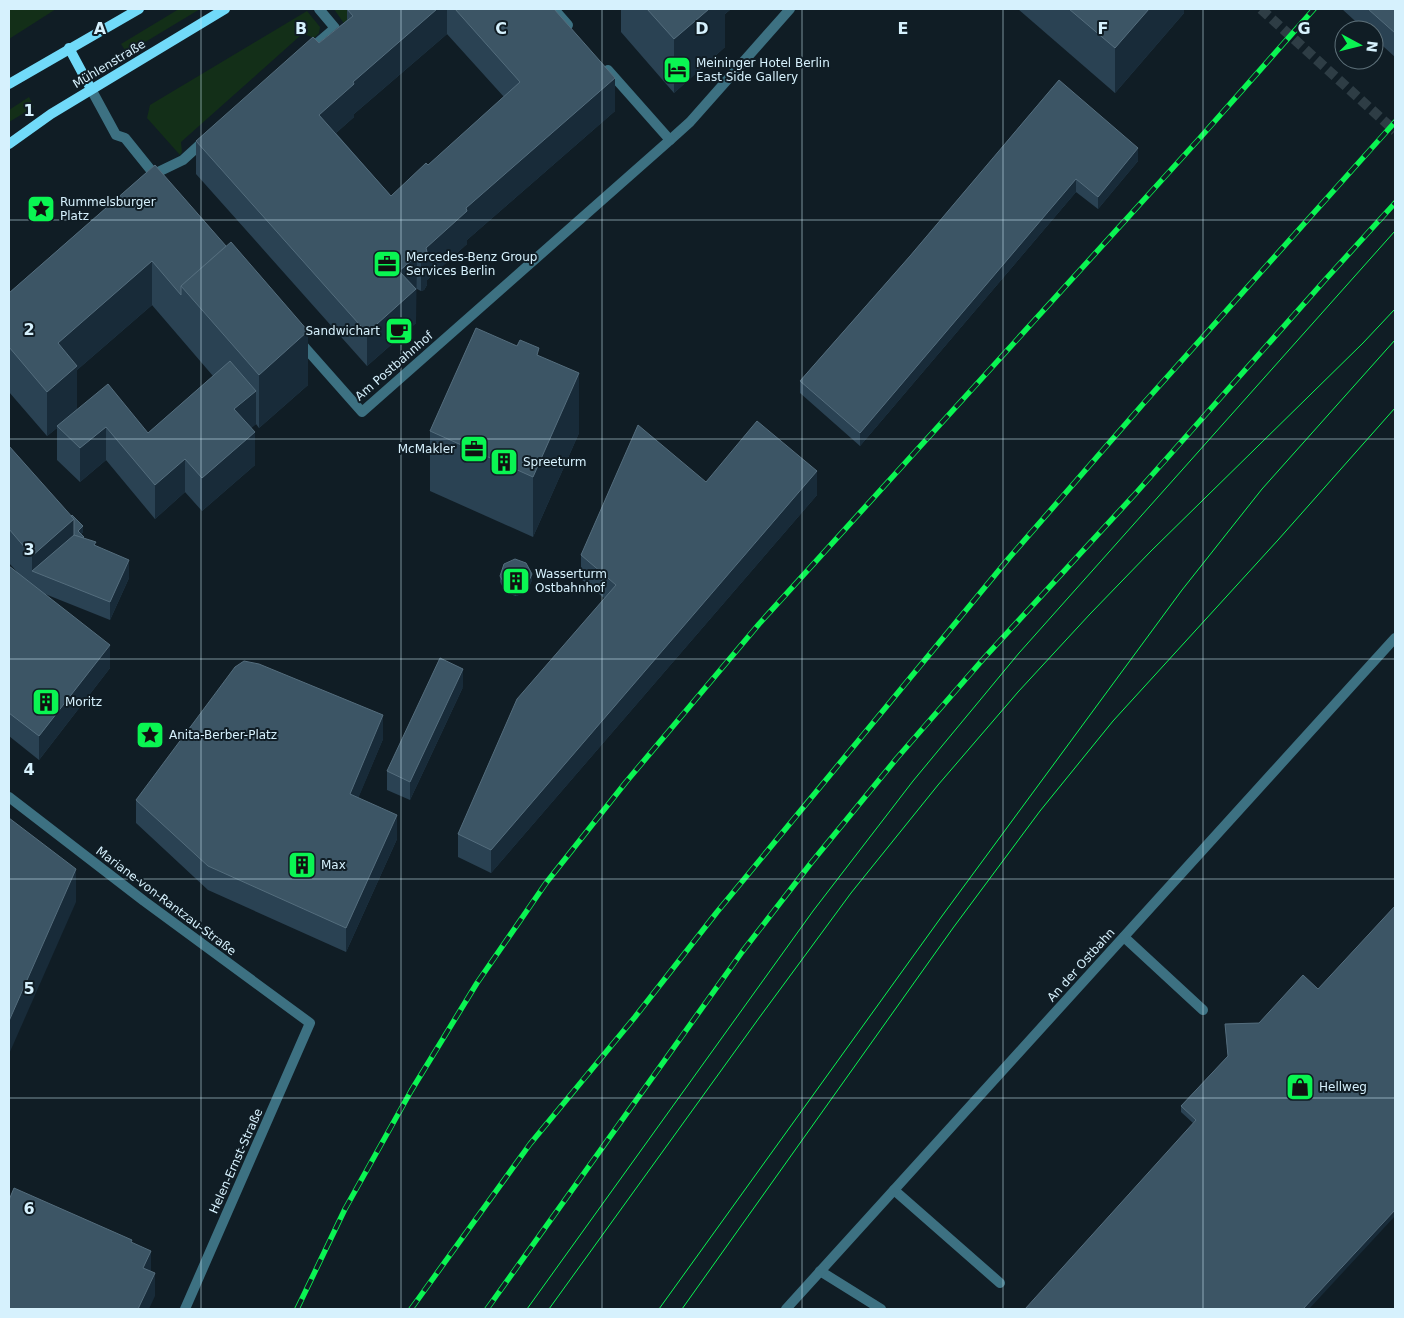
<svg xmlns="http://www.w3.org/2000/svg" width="1404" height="1318" font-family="'DejaVu Sans',sans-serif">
  <rect width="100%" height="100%" fill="#101d25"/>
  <g fill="#132f18">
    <path d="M 9,9 L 56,9 L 9,39 Z"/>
    <path d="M 179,9 L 200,9 L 127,53 L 121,44 Z"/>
    <path d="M 334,9 L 362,9 L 345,25 Z"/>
    <path d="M 307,11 L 320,27 L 319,33 L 314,38 L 304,34 L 301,35 L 181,142 L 182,152 L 180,155 L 147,118 L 150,105 Z"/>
    <path d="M 29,97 L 34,107 L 9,122 L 9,110 Z"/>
  </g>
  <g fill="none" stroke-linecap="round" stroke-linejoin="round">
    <path stroke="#2e3d45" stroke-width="10" stroke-dasharray="10 5" stroke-linecap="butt" d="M 1261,9 L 1395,131"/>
    <g stroke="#3d7182" stroke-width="10">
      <path d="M 308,51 L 335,28 L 319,9"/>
      <path d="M 150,177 L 154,174 L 183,160 L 206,139"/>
      <path d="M 1124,937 L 1203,1010"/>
      <path d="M 894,1190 L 1000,1283"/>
    </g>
    <g stroke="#3d7182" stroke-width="10">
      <path d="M 554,9 L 568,25"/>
      <path d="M 91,89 L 116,135 L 125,138 L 158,179"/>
      <path d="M 670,140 L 690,122 L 790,9"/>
      <path d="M 301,343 L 362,412 L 670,140 L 608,70"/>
      <path d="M 9,797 L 144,901 L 310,1023 L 185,1309"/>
      <path d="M 820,1271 L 881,1309"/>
      <path d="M 786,1309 L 1395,638"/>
    </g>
    <g stroke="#71daf9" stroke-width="10">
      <path d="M 69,48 L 91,89"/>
      <path d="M 9,84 L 139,9"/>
      <path d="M 9,144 L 51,114 L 225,9"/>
    </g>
    <g stroke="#0af552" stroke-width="1">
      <path d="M 527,1309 L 813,911 L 913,781 L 1019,653 L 1395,231"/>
      <path d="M 549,1309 L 759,1018 L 851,893 L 938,785 L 1018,692 L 1090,614 L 1151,551 L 1363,343 L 1395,309"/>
      <path d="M 659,1309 L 942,916 L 1182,590 L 1262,489 L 1395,340"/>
      <path d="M 682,1309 L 953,928 L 1040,811 L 1113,721 L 1278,540 L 1395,408"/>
    </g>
    <defs>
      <g id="rail">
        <path d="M 297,1309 L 345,1209 L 411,1091 L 477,983 L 546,883 L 626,782 L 759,624 L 1199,139 L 1314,9"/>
        <path d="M 411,1309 L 530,1144 L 635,1017 L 717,912 L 1009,558 L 1143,404 L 1395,122"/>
        <path d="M 487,1309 L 742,952 L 811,863 L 897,758 L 985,657 L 1136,493 L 1325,280 L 1395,203"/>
      </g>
    </defs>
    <use href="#rail" stroke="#0af552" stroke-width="5.5"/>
    <use href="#rail" stroke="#101d25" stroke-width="4" stroke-dasharray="11" stroke-linecap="butt"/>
  </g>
  <g fill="#2a4253" fill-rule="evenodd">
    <path d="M 347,9 L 554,9 L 615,111 L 467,240 L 467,244 L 427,280 L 427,285 L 424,290 L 421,291 L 417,289 L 416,290 L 416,323 L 367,366 L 196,174 L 196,141 L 319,43 L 347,20 ZM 447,34 L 504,97 L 428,165 L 391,196 L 336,133 L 354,117 L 354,114 Z"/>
    <path d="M 621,9 L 731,9 L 725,14 L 725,47 L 674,93 L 621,32 Z"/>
    <path d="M 1018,9 L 1184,9 L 1184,13 L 1115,93 Z"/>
    <path d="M 1342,9 L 1395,9 L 1395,57 L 1374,38 L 1374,30 L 1365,30 Z"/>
    <path d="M 1059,80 L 1138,161 L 1098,209 L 1076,192 L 860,446 L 800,393 L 800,381 L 910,256 Z"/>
    <path d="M 155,165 L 308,385 L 259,428 L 256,424 L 251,428 L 255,465 L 202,511 L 185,492 L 155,519 L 106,460 L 80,482 L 57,460 L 57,428 L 47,436 L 9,392 L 9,293 ZM 152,305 L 213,376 L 148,433 L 77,409 L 77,370 Z"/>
    <path d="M 517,346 L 539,356 L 579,433 L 533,537 L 430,491 L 430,431 Z"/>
    <path d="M 9,446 L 83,532 L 81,534 L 84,538 L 96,546 L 129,578 L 110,620 L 45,594 L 110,668 L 39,760 L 9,736 L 9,566 L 18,573 L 9,563 Z"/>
    <path d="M 706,482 L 817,495 L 491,873 L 458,857 L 458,834 L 604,598 L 581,579 L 581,555 Z"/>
    <path d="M 500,576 L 532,580 L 527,592 L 516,596 L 506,593 L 500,582 Z"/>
    <path d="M 463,687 L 410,800 L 387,790 L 387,771 Z"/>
    <path d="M 383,739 L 358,798 L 397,839 L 346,952 L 208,890 L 136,823 L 136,800 Z"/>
    <path d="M 1318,989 L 1193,1123 L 1181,1112 L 1181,1106 L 1228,1056 L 1225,1024 L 1259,1023 Z"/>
  </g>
  <g fill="#182b39">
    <path d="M 437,9 L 447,9 L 447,34 L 354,114 L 354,117 L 319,148 L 319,115 L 353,82 Z"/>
    <path d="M 709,9 L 731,9 L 725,14 L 725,47 L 674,93 L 674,39 Z"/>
    <path d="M 1149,9 L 1184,9 L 1184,13 L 1115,93 L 1115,48 Z"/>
    <path d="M 615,78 L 615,111 L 467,240 L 467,244 L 427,280 L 427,285 L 424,290 L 421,291 L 421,258 L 426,248 L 466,208 Z"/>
    <path d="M 1138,148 L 1138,161 L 1098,209 L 1098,197 Z"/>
    <path d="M 1076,179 L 1076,192 L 860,446 L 860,433 Z"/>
    <path d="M 417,256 L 416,323 L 367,366 L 367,333 L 399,271 Z"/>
    <path d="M 152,261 L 152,305 L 77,370 L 77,410 L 57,426 L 57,428 L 47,436 L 47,392 L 58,343 Z"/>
    <path d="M 308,331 L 308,385 L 259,428 L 259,375 Z"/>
    <path d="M 579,373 L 579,433 L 533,537 L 533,477 Z"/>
    <path d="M 256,391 L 256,424 L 234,442 L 234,409 Z"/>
    <path d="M 106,427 L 106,460 L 80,482 L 80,448 Z"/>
    <path d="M 255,432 L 255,465 L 202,511 L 202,478 Z"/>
    <path d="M 185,459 L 185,492 L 155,519 L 155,485 Z"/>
    <path d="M 817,471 L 817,495 L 491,873 L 491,850 Z"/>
    <path d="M 74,519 L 74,546 L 84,537 L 84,543 L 32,571 L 32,556 Z"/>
    <path d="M 83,526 L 83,532 L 78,537 L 78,531 Z"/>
    <path d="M 129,560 L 129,578 L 110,620 L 110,602 Z"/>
    <path d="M 532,574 L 532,580 L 527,592 L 516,596 L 516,590 Z"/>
    <path d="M 110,645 L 110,668 L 39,760 L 39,736 Z"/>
    <path d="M 463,669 L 463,687 L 410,800 L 410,782 Z"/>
    <path d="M 383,715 L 383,739 L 350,818 L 350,794 Z"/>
    <path d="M 397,815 L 397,839 L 346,952 L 346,928 Z"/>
    <path d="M 76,869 L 76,902 L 9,1054 L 9,1021 Z"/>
    <path d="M 1395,1210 L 1395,1216 L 1309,1309 L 1303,1309 Z"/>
    <path d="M 151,1251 L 151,1274 L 143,1268 Z"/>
    <path d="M 155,1273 L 155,1296 L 149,1309 L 138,1309 Z"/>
  </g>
  <g fill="#3c5565" stroke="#546d7d">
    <path d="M 347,9 L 437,9 L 353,82 L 354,84 L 319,115 L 391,196 L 426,163 L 428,165 L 520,82 L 455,9 L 554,9 L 615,78 L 466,208 L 467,211 L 426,248 L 427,252 L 424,257 L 421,258 L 417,256 L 399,271 L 416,289 L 367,333 L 196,141 L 313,37 L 319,43 L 353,16 Z"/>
    <path d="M 647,9 L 709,9 L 674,39 Z"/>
    <path d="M 1069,9 L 1149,9 L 1115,48 Z"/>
    <path d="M 1368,9 L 1395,9 L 1395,33 Z"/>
    <path d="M 1059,80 L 1138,148 L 1098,197 L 1076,179 L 860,433 L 800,381 L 910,256 Z"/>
    <path d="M 155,165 L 226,246 L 181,286 L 181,295 L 152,261 L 58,343 L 77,366 L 47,392 L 9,347 L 9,293 Z"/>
    <path d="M 231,242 L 308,331 L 259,375 L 181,286 Z"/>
    <path d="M 476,328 L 517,346 L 520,340 L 539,348 L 537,355 L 579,373 L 533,477 L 430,431 Z"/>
    <path d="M 230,361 L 256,391 L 234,409 L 255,432 L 202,478 L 185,459 L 155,485 L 106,427 L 80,448 L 57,426 L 108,384 L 148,433 Z"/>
    <path d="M 757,421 L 817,471 L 491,850 L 458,834 L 517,699 L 616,585 L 581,555 L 638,425 L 706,482 Z"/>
    <path d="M 9,446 L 74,519 L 32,556 L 9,529 Z"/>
    <path d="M 72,515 L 83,526 L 78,531 L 84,537 L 83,538 L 74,535 L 74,519 L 71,516 Z"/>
    <path d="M 74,535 L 96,542 L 94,545 L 129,560 L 110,602 L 32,571 Z"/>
    <path d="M 515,559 L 526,563 L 532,574 L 527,585 L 516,590 L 506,587 L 500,576 L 504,564 Z"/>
    <path d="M 9,566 L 110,645 L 39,736 L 9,713 Z"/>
    <path d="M 440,658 L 463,669 L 410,782 L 387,771 Z"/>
    <path d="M 244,661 L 259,664 L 383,715 L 350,794 L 397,815 L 346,928 L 208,866 L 136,800 L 235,667 Z"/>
    <path d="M 9,818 L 76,869 L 9,1021 Z"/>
    <path d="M 1395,906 L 1395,1210 L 1303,1309 L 1025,1309 L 1196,1120 L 1181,1106 L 1228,1056 L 1225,1024 L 1259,1023 L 1303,975 L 1318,989 Z"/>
    <path d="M 14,1188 L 132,1240 L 131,1242 L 151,1251 L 143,1268 L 155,1273 L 138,1309 L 9,1309 L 9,1200 Z"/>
  </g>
  <path fill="none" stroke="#d6f1fd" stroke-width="1" stroke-opacity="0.55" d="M 201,9 L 201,1309M 401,9 L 401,1309M 602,9 L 602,1309M 802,9 L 802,1309M 1003,9 L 1003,1309M 1203,9 L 1203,1309M 9,220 L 1395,220M 9,439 L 1395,439M 9,659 L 1395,659M 9,879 L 1395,879M 9,1098 L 1395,1098"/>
  <defs>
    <symbol id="hotel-square" viewBox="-11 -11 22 22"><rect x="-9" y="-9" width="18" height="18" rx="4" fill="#0af552" stroke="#101d25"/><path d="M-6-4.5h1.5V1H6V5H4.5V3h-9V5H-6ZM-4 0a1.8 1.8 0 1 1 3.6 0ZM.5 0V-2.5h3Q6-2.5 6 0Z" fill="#111"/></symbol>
    <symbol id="sight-square" viewBox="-11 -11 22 22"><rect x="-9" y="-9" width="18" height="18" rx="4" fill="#0af552" stroke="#101d25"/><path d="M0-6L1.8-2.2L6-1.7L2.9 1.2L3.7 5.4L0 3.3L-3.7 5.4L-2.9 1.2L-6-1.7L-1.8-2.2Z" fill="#111"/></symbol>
    <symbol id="office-square" viewBox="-11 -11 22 22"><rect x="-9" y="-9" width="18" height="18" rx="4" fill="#0af552" stroke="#101d25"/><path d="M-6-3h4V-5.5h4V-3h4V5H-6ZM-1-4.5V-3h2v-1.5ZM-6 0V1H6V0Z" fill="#111"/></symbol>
    <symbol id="cafe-square" viewBox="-11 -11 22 22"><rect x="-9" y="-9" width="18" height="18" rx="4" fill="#0af552" stroke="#101d25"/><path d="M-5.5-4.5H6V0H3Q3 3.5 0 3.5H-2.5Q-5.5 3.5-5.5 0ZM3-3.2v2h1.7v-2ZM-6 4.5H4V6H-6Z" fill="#111"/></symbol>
    <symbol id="building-square" viewBox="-11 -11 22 22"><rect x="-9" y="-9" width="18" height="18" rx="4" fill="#0af552" stroke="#101d25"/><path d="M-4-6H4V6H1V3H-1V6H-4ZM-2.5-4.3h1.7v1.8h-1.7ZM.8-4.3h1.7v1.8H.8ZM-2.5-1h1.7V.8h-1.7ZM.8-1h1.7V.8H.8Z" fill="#111"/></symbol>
    <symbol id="shop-square" viewBox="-11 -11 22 22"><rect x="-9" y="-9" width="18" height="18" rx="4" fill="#0af552" stroke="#101d25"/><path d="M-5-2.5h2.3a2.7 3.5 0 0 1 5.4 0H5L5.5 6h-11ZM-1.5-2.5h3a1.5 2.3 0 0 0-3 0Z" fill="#111"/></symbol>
  </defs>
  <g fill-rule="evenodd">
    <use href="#hotel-square" x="661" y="54" width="32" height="32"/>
    <use href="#sight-square" x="25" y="193" width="32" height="32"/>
    <use href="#office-square" x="371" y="248" width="32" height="32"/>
    <use href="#cafe-square" x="383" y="315" width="32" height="32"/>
    <use href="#office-square" x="458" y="433" width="32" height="32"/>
    <use href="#building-square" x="488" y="446" width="32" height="32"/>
    <use href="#building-square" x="500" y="565" width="32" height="32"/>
    <use href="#building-square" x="30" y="686" width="32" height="32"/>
    <use href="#sight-square" x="134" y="719" width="32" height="32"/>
    <use href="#building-square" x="286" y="849" width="32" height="32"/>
    <use href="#shop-square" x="1284" y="1071" width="32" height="32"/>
  </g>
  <g text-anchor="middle" stroke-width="4" stroke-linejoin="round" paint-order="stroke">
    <g font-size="12" fill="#d6f1fd" stroke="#101d25" text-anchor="start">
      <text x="696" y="67">Meininger Hotel Berlin<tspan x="696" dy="14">East Side Gallery</tspan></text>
      <text x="60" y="206">Rummelsburger<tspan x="60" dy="14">Platz</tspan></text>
      <text x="406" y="261">Mercedes-Benz Group<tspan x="406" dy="14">Services Berlin</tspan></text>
      <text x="380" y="335" text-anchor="end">Sandwichart</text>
      <text x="455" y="453" text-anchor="end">McMakler</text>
      <text x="523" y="466">Spreeturm</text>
      <text x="535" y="578">Wasserturm<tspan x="535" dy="14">Ostbahnhof</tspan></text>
      <text x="65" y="706">Moritz</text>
      <text x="169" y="739">Anita-Berber-Platz</text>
      <text x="321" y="869">Max</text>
      <text x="1319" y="1091">Hellweg</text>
    </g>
    <g font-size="12" fill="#d6f1fd" stroke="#101d25">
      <text transform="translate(109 64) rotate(-31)" y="4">Mühlenstraße</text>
      <text transform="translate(394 366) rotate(-41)" y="4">Am Postbahnhof</text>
      <text transform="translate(166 901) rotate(37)" y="4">Mariane-von-Rantzau-Straße</text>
      <text transform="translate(1081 965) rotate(-48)" y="4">An der Ostbahn</text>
      <text transform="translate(236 1161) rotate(-66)" y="4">Helen-Ernst-Straße</text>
    </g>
  </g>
  <g font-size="16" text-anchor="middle" font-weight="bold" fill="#d6f1fd" stroke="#101d25" stroke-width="4" stroke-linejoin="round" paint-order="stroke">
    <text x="100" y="34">A</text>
    <text x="301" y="34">B</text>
    <text x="501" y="34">C</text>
    <text x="702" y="34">D</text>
    <text x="903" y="34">E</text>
    <text x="1103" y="34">F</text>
    <text x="1304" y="34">G</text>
    <text x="29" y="116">1</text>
    <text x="29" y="335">2</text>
    <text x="29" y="555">3</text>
    <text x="29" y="775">4</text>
    <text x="29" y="994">5</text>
    <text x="29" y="1214">6</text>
  </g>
  <rect width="1404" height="1318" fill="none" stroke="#d6f1fd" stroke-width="20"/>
  <g transform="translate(1359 45) rotate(97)"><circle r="24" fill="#101d25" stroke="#5f727b"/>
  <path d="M0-4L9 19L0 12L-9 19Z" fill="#0af552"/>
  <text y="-8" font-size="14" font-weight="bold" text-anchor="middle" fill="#d6f1fd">N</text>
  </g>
</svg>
